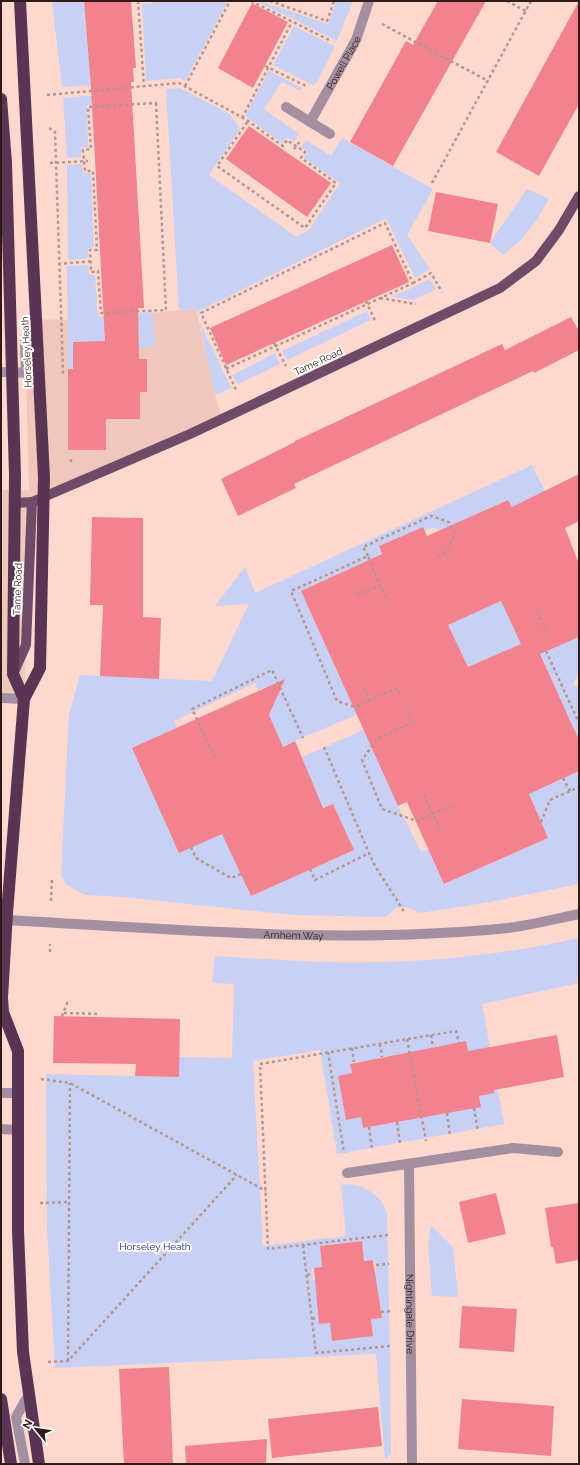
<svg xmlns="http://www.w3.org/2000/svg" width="580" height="1465" font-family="Raleway,sans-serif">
  <rect width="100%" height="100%" fill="#fdd8cf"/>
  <path fill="#efc7bd" d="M 196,309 L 215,395 L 222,419 L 32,502 L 24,699 L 1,698 L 1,490 L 29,490 L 26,373 L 23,319 L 68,320 Z"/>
  <g fill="#c8d1f4" fill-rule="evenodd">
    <path d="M 52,1 L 84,1 L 91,85 L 62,87 Z"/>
    <path d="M 153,1 L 228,1 L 185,81 L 180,78 L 146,81 L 142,4 L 153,3 Z"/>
    <path d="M 256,1 L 266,1 L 266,3 L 328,24 L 336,1 L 353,1 L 337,41 Z"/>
    <path d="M 294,26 L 335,46 L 317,82 L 313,85 L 273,65 Z"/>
    <path d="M 269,71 L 302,88 L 299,90 L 282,82 L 264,109 L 299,134 L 294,142 L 287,137 L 282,143 L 245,116 Z"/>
    <path d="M 180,88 L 230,114 L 240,129 L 209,175 L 296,237 L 309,230 L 340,183 L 304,158 L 308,152 L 301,147 L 306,140 L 331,156 L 342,138 L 433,189 L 407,235 L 430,269 L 415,278 L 386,218 L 197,312 L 196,309 L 179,310 L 166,89 Z"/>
    <path d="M 132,92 L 132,101 L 87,105 L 88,147 L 81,148 L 81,157 L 67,158 L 63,98 Z"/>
    <path d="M 82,164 L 83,173 L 91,173 L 94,247 L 88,248 L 88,258 L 68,260 L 67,165 Z"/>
    <path d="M 527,189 L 549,199 L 536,221 L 520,241 L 503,255 L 490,243 Z"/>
    <path d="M 88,265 L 89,275 L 95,275 L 98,317 L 153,312 L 155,347 L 133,348 L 132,341 L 74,342 L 73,369 L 68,369 L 67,266 Z"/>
    <path d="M 430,279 L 436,289 L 413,300 L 392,297 Z"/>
    <path d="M 367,311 L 371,320 L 287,360 L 282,351 Z"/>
    <path d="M 199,321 L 231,388 L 215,395 Z"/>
    <path d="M 275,353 L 280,364 L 238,384 L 232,375 Z"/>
    <path d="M 532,465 L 548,497 L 579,619 L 468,667 L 448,625 L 501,601 L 555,603 L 508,500 L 465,519 L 481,555 L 440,530 L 432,528 L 425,531 L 423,527 L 379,546 L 382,554 L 301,591 L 348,695 L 452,674 L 283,746 L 266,709 L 273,706 L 277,698 L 273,689 L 265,687 L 258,690 L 255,683 L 174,721 L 177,728 L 133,748 L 224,833 L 230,850 L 251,896 L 354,850 L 333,804 L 313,812 L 302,757 L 427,702 L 398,806 L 421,852 L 429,849 L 444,884 L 548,838 L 527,791 L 545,787 L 579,771 L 579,884 L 490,902 L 420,913 L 408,907 L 396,908 L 386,917 L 292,915 L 124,897 L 86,895 L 75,890 L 67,885 L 61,875 L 69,714 L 80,675 L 212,681 L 249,604 L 215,606 L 245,567 L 255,593 Z"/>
    <path d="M 579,637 L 579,673 L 573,685 L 579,687 L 579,740 L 543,660 L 498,680 L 442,696 Z"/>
    <path d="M 579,938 L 579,983 L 482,1004 L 504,1124 L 337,1154 L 320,1050 L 253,1061 L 263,1246 L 346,1236 L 341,1185 C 355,1182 372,1190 382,1202 C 384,1205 385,1210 387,1214 L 390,1353 L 391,1453 L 385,1460 L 376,1354 L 55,1368 L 47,1230 L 46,1074 L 179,1077 L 179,1057 L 232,1058 L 234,984 L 212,983 L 215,956 C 252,958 289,961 326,962 C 411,965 497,956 579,938 ZM 439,1046 L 441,1057 L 486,1049 L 494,1093 L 479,1096 L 481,1106 L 474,1108 L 429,1059 L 427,1049 ZM 389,1056 L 404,1121 L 363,1128 L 361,1117 L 346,1120 L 338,1076 L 352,1073 L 350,1063 L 361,1061 L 364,1071 L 378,1068 L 376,1058 ZM 362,1241 L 364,1261 L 375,1260 L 376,1272 L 365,1273 L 369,1307 L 380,1305 L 382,1318 L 371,1319 L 373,1336 L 332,1341 L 330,1323 L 319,1324 L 318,1312 L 328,1310 L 324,1279 L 313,1280 L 312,1268 L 322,1267 L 320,1246 Z"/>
    <path d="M 431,1225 L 453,1247 L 458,1297 L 432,1296 L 428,1246 Z"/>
  </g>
  <g fill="#f2828e" fill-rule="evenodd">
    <path d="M 84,1 L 131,1 L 136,68 L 133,68 L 134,82 L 131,82 L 144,308 L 138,308 L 139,359 L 147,359 L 147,392 L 140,392 L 140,419 L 106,419 L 106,450 L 68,450 L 68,369 L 73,369 L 73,342 L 105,341 L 91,87 Z"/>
    <path d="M 438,1 L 486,1 L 393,166 L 350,142 L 406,41 L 413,45 Z"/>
    <path d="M 579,1 L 579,104 L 539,176 L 496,152 Z"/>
    <path d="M 252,3 L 288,22 L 253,88 L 218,68 Z"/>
    <path d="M 249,126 L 331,183 L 307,217 L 226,159 Z"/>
    <path d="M 436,192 L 498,204 L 490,243 L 428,231 Z"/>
    <path d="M 392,245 L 409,282 L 226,365 L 210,328 Z"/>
    <path d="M 571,317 L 579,331 L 579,350 L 534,373 L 533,371 L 294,484 L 296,488 L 238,516 L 221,479 L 295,442 L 295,441 L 502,344 L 505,350 Z"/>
    <path d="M 579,474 L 579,521 L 565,528 L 579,564 L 579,637 L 540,654 L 579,740 L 579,771 L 529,794 L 548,838 L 444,884 L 407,802 L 398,806 L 301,591 L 382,554 L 379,546 L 423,527 L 427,536 L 508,500 L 512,507 ZM 501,601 L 521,644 L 468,667 L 448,625 Z"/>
    <path d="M 92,517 L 143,518 L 143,617 L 161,618 L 159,679 L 100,676 L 103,605 L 90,605 Z"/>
    <path d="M 285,679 L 269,715 L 283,747 L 295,741 L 323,808 L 333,804 L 354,850 L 251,896 L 222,834 L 179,853 L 132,748 Z"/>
    <path d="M 54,1016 L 180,1019 L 179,1077 L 135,1076 L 136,1064 L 53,1063 Z"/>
    <path d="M 557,1035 L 564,1077 L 494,1090 L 494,1093 L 479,1096 L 481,1107 L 363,1128 L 361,1117 L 346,1120 L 338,1076 L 352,1073 L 350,1064 L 466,1041 L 468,1051 Z"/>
    <path d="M 496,1193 L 506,1234 L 468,1243 L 459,1202 Z"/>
    <path d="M 579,1203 L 579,1260 L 556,1264 L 553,1247 L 551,1247 L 545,1208 Z"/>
    <path d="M 362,1241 L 364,1261 L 373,1260 L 382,1318 L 371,1319 L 373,1336 L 332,1341 L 330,1323 L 319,1324 L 314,1268 L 322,1267 L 320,1246 Z"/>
    <path d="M 462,1306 L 517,1309 L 514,1352 L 459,1348 Z"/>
    <path d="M 169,1367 L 173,1464 L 124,1464 L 119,1369 Z"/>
    <path d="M 462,1399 L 554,1406 L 551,1456 L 458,1449 Z"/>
    <path d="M 378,1407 L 382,1446 L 272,1458 L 268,1419 Z"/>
    <path d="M 267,1439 L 266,1464 L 186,1464 L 185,1446 Z"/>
  </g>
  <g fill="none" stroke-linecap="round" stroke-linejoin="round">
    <g stroke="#b5968e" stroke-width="2.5" stroke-dasharray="3 3" stroke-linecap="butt">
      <path d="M 138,1 L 144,87"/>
      <path d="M 251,1 L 331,41"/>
      <path d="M 270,1 L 327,21 L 334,1"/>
      <path d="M 507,1 L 526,11"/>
      <path d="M 382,24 L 488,81"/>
      <path d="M 265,66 L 306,86"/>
      <path d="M 185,86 L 230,1"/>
      <path d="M 47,95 L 179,83 L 238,115 L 248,121 L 283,146 L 287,140 L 305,152 L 301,158 L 336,183 L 305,228 L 217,166 L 248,121"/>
      <path d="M 156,103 L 166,310 L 101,313 L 98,271 L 91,272 L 90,250 L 97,250 L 93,171 L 85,171 L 83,150 L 91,149 L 88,107 Z"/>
      <path d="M 242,118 L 292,22"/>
      <path d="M 49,128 L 55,132 L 63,372 L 62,374"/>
      <path d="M 294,149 L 301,140"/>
      <path d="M 50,163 L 88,161"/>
      <path d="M 432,183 L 531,1"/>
      <path d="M 58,264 L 94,261"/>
      <path d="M 413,283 L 431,273 L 442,292"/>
      <path d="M 380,298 L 416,304"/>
      <path d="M 366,301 L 376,323"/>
      <path d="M 274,343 L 286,366"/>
      <path d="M 226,369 L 413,283 L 385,223 L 201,313 L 236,390"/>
      <path d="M 71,462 L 71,456"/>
      <path d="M 368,556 L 363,547 L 431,516 L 449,522 L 455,534 L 447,551 L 437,557"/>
      <path d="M 356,595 L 381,585"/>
      <path d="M 386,598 L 368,556 L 291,591 L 337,701 L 355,707 L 397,688 L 401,696"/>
      <path d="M 537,612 L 547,633"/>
      <path d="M 546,651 L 579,723"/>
      <path d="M 365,688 L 370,700"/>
      <path d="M 407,711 L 413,723 L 377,739 L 362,760 L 382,809 L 417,821 L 453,805"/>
      <path d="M 324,747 L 369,853 L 375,866 L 405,913"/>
      <path d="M 215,758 L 192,709 L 272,670 L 303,738"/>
      <path d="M 563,778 L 570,791"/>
      <path d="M 424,795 L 440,830"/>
      <path d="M 541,822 L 550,800 L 579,787"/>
      <path d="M 191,847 L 196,858 L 231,878 L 241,874"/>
      <path d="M 310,869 L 315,880 L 369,853"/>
      <path d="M 51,901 L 52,878"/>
      <path d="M 50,952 L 50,944"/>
      <path d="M 64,1013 L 100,1014"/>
      <path d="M 62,1016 L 68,1001"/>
      <path d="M 431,1035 L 433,1047"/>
      <path d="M 407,1039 L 426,1141"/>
      <path d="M 380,1044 L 382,1057"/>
      <path d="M 352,1048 L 354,1062"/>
      <path d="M 328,1052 L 344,1153"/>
      <path d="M 41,1079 L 70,1083 L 266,1191"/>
      <path d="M 474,1108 L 478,1131"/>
      <path d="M 447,1113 L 450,1136"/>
      <path d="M 397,1122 L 400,1143"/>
      <path d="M 369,1127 L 372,1148"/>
      <path d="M 40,1203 L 69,1202"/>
      <path d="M 388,1235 L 268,1249 L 260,1064 L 456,1031 L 459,1043"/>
      <path d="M 303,1245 L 316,1353 L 390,1346"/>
      <path d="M 376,1265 L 389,1264"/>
      <path d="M 307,1275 L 313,1274"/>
      <path d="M 381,1312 L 391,1311"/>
      <path d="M 312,1319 L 318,1318"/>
      <path d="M 68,1361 L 70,1083"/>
      <path d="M 48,1362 L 68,1361 L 237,1175"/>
    </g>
    <g stroke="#a38f9f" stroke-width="10">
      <path d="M 286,107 L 330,134"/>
      <path id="s1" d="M 310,122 L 356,40 L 369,1"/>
      <path d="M 1,372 L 33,373"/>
      <path d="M 26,373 L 25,342 L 37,330"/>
      <path d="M 1,698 L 24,699"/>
      <path id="s2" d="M 7,920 C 173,929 341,945 508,928 C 531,925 555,919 579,914"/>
      <path d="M 1,1093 L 18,1093"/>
      <path d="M 1,1129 L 18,1130"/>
      <path id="s3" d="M 409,1165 L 412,1464"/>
      <path d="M 347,1173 L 513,1148 L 558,1152"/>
      <path d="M 25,1464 L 16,1417 L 29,1394"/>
    </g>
    <g stroke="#6e4c67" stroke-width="10">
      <path d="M 14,503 L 32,502 L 190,434 L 500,288 L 536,261 L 559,230 L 579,196"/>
      <path d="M 14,672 L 26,645 L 32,502"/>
    </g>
    <g stroke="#5a3453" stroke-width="12">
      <path d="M 20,1 L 44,477 L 40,668 L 24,699 L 7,913 L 2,998 L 3,1012 L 18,1051 L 18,1231 L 23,1352 L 39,1464"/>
      <path d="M 1,99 L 6,163 L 15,475 L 13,674 L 24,699"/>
      <path d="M 1,1399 L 11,1464"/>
    </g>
  </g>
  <g text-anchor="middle" stroke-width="4" stroke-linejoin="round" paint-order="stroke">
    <g font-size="10" fill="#311b16" stroke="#fff">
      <text dy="4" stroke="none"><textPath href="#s1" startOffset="68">Powell Place</textPath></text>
      <text transform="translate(26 352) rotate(-93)" y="4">Horseley Heath</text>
      <text transform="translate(318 361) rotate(-25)" y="4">Tame Road</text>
      <text transform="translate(17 589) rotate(-88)" y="4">Tame Road</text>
      <text dy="4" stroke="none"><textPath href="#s2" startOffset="287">Arnhem Way</textPath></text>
      <text dy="4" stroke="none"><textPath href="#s3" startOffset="149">Nightingale Drive</textPath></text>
    </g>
    <g font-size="10" fill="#23208a" stroke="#fff">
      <text x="155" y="1250">Horseley Heath</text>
    </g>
  </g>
  <rect width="580" height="1465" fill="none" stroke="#311b16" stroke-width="4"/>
  <g transform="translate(36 1429) rotate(299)" stroke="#ffffff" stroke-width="3" paint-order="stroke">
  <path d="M0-3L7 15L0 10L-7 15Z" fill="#311b16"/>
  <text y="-6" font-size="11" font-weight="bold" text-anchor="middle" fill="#311b16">N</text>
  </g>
</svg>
